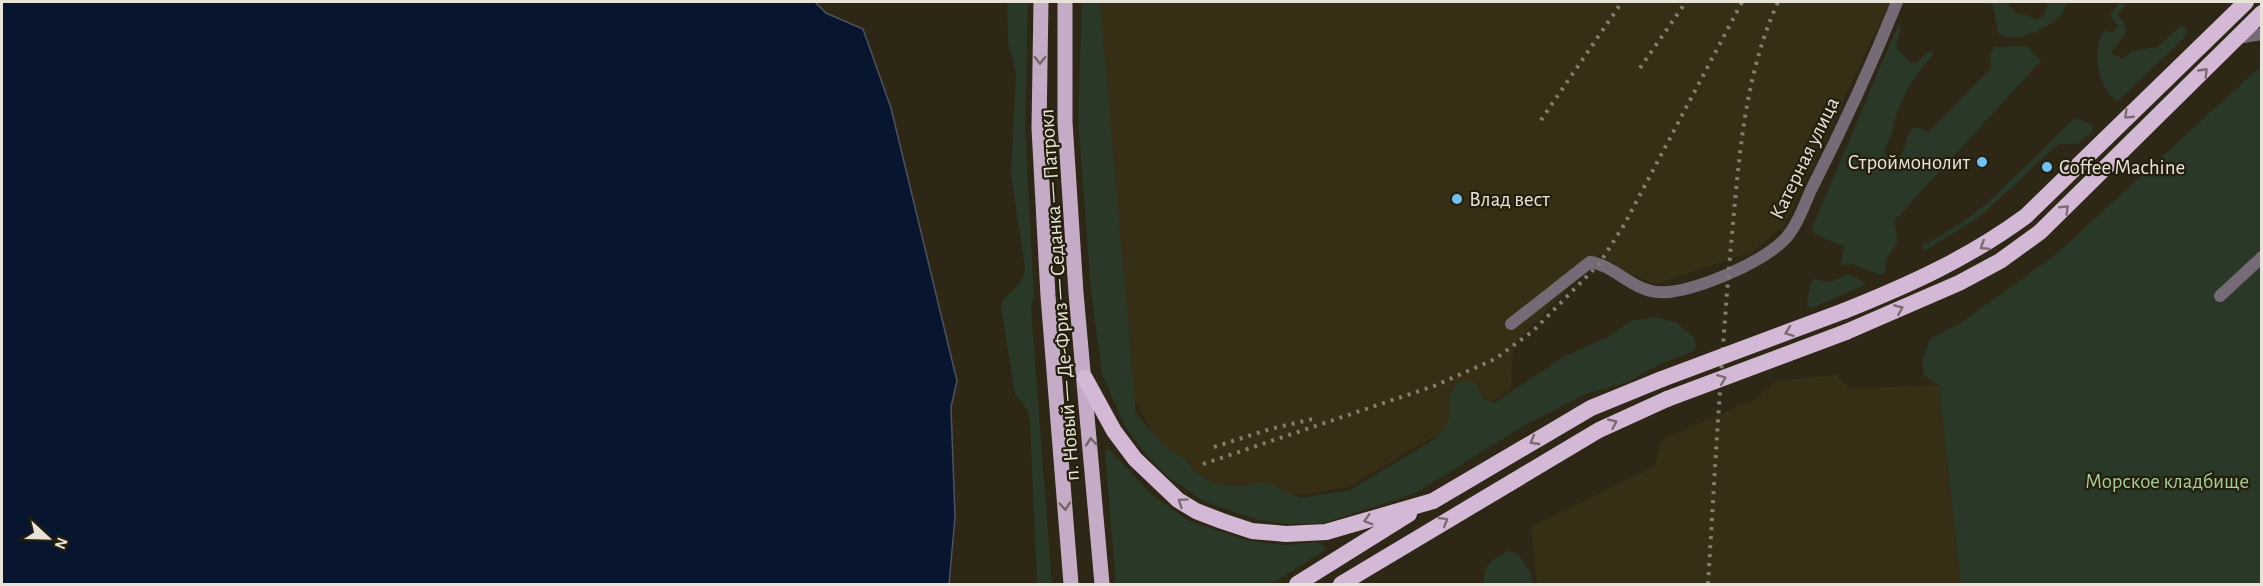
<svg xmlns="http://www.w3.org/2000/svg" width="2263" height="586" font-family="'Alegreya Sans',sans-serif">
  <rect width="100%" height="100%" fill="#2e2716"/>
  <g fill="#372e16">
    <path d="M 1098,2 L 1890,2 L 1783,227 L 1751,252 L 1655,284 L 1627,272 L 1600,254 L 1513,346 L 1511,390 L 1349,487 L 1281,498 L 1219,489 L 1160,446 L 1132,395 Z"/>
    <path d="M 1837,375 L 1850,389 L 1939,385 L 1961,584 L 1537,584 L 1531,527 L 1655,466 L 1661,440 L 1757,398 L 1776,381 Z"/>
  </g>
  <g fill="#293827">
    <path d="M 1007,2 L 1028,2 L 1025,128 L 1034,296 L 1031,307 L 1052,584 L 1037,584 L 1030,420 L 1028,410 L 1015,394 L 1001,306 C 1003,292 1020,293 1025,269 L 1011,173 L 1016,74 L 1008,41 Z"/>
    <path d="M 1082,2 L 1100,2 L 1136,413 L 1163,445 L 1184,459 L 1196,473 L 1215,484 L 1238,487 L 1264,482 L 1301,498 L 1350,490 L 1427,444 L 1446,427 L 1450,415 L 1450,395 L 1459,382 L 1474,381 L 1484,399 L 1494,403 L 1565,356 L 1608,337 L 1630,321 L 1655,317 L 1677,323 L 1693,336 L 1696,347 L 1694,351 L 1660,364 L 1628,382 L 1586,394 L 1523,426 L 1416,493 L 1324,523 L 1286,524 L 1255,519 L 1205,502 L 1167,476 L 1144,452 L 1126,428 L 1102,374 L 1091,291 L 1078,120 Z"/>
    <path d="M 1987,2 L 2005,2 L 2017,13 L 2038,19 L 2044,15 L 2048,2 L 2068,2 C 2065,7 2063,14 2058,18 C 2045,29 2013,46 1998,33 L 1993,6 Z"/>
    <path d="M 2120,2 L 2126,6 L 2117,14 L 2124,22 L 2126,32 L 2111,53 L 2122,59 L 2133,51 L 2157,47 L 2182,25 L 2187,29 L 2185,37 L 2118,101 C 2097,91 2092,48 2104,31 L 2113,32 L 2118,26 L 2111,17 L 2111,13 Z"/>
    <path d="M 1898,25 L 1901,27 L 1896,48 L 1912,63 L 1918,62 L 1927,52 L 1932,52 L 1933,55 L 1910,84 L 1897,112 L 1891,136 L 1884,152 L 1890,159 L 1897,159 C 1909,146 1904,138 1913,128 L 1921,128 L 1926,132 L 1930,130 L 1991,68 L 1990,54 L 1994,47 L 2027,46 L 2041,61 L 1894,221 L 1898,241 L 1887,258 L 1885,273 L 1880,275 L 1852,264 L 1841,265 L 1844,246 L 1816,235 L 1812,228 Z"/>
    <path d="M 2261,66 L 2261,584 L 1961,584 L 1939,385 L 1924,376 L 1922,361 L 1930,339 L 1962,322 L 2055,255 Z"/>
    <path d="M 2075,118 L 2092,124 L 2093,131 L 2077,144 L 2058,144 L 1981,216 L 1926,250 L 1922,249 L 1922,246 L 1963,222 L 1986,204 Z"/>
    <path d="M 1849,274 L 1867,284 L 1812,308 L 1807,306 L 1810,285 L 1814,279 L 1830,282 Z"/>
    <path d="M 1108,448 L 1151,494 L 1189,521 L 1249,541 L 1283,545 L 1317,542 L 1325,547 L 1324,551 L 1271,584 L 1116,584 L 1105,452 Z"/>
    <path d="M 1507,551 L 1517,553 L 1530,571 L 1533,584 L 1484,584 C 1482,565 1492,561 1507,551 Z"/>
  </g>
  <path fill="#08152e" stroke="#4b5361" stroke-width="1.5" d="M 2,2 L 815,2 L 826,13 L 863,29 L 891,108 L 957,381 L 951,407 L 955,517 L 949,584 L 2,584 Z"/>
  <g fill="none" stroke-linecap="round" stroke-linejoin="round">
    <g stroke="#766a77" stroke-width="12">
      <path d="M 2237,38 L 2262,34"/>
      <path d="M 2220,296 L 2262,257"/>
      <path d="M 1511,324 L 1590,262 C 1619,266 1634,296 1669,292 C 1702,288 1761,263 1784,240 C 1797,227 1804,205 1812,188 C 1843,127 1872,64 1897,2"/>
    </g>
    <g stroke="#c4acc7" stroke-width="15">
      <path d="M 1041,2 L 1039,128 L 1048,296 L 1071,584"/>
      <path d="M 1065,2 L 1065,122 L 1076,293 L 1102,584"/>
    </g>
    <g stroke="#d4b9d7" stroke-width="16">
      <path d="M 1844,311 C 1909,285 1969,258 2026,216 L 2246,2"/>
      <path d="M 1846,332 L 1959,283 L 2000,261 L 2040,232 L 2262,13"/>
      <path d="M 1085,378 L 1114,431 L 1135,459 L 1178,500 L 1196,511 L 1222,521 L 1252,531 L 1286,534 L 1326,532 L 1433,501 L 1591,408 L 1662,379"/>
      <path d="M 1297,584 L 1409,514"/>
      <path d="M 1341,584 L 1599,430 L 1667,399"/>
    </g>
    <g stroke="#837e6f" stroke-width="4" stroke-dasharray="3 6" stroke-linecap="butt">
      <path d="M 1640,68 L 1686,2"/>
      <path d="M 1541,120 L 1622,2"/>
      <path d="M 1214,447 L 1270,429 L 1317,418"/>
      <path d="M 1203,464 L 1434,386 L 1495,359 L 1533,331 L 1599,264 L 1624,225 L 1742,2"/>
      <path d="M 1708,584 C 1715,471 1721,358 1731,245 C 1739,162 1743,79 1778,2"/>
    </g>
    <g stroke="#d4b9d7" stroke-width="16">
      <path d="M 1662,379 L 1844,311"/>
      <path d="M 1667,399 L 1846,332"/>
    </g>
  </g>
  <defs><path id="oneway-chevron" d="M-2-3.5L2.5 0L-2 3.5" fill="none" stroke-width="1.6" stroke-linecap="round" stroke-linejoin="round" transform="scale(1.5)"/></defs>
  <g stroke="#74656a">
    <use href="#oneway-chevron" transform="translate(1040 60) rotate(91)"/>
    <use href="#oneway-chevron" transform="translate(1091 442) rotate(-95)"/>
    <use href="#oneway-chevron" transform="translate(1065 506) rotate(85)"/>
  </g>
  <g stroke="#7c6c72">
    <use href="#oneway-chevron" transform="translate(2204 72) rotate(-46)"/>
    <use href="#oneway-chevron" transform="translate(2128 115) rotate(136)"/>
    <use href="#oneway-chevron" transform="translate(2065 209) rotate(-44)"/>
    <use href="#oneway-chevron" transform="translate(1984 246) rotate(148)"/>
    <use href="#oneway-chevron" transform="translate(1899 309) rotate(-23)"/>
    <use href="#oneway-chevron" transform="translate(1789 332) rotate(160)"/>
    <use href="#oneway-chevron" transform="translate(1722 379) rotate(-21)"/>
    <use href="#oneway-chevron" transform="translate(1613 423) rotate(-25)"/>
    <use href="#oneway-chevron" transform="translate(1534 441) rotate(150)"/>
    <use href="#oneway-chevron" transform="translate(1182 502) rotate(-146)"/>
    <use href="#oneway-chevron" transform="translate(1368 520) rotate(164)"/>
    <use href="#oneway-chevron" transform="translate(1444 521) rotate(-31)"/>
  </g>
  <g fill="#6fc2f4" stroke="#241e0d" stroke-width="2">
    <circle cx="1982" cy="162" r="6"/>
    <circle cx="2047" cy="167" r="6"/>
    <circle cx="1457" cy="199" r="6"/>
  </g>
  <g text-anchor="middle" stroke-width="4.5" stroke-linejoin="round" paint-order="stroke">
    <g font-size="21" fill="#e7e3d8" stroke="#241e0d">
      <text transform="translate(1804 158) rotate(-64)" y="7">Катерная улица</text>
      <text transform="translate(1059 295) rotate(-94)" y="7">п. Новый — Де-Фриз — Седанка — Патрокл</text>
    </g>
    <g font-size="21" fill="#e7e3d8" stroke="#241e0d" text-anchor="start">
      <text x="1970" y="169" text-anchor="end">Строймонолит</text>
      <text x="2059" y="174">Coffee Machine</text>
      <text x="1469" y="206">Влад вест</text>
    </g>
    <g font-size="21" fill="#a3cd9a" stroke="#241e0d">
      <text x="2167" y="488">Морское кладбище</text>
    </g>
  </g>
  <rect width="2263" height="586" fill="none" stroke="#e7e3d8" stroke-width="6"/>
  <g transform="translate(48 538) rotate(112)" stroke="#241e0d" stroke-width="4.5" paint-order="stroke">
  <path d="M0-4.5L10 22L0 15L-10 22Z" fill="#e7e3d8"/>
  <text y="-9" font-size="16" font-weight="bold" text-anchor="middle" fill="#e7e3d8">N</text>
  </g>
</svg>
